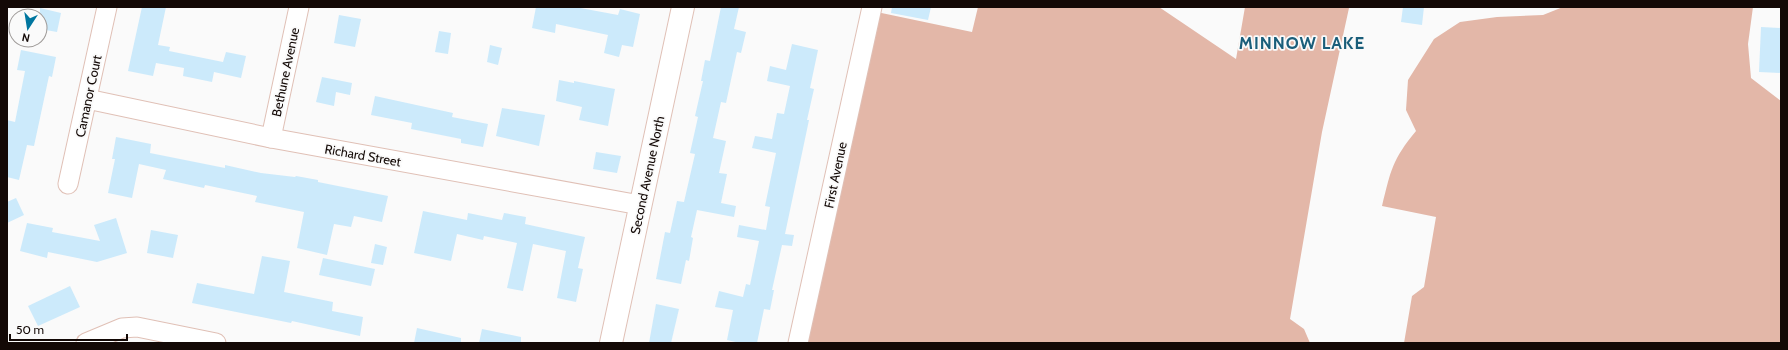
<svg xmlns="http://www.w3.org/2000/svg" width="1788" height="350" font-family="Cabin,sans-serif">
  <rect width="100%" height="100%" fill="#fafafa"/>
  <g fill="#e3b7a8">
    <path d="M 978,7 L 1159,7 L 1236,59 L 1245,7 L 1349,8 L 1322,132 L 1290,319 L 1304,329 L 1310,343 L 799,343 L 872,11 L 972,32 Z"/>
    <path d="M 1563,7 L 1753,7 L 1748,44 L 1751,78 L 1781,101 L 1781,343 L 1404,343 L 1412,296 L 1424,287 L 1436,217 L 1382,206 C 1391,170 1392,160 1416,131 L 1406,110 L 1408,80 L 1434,39 L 1460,22 L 1497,17 L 1543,15 Z"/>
  </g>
  <g fill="#cceafb">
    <path d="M 142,7 L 166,7 L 158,45 L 170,47 L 169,51 L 223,62 L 226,52 L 246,56 L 241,78 L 214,72 L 212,82 L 183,76 L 184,68 L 156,63 L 153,76 L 128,71 Z"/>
    <path d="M 536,7 L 575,7 L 618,15 L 620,9 L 640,14 L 633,47 L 622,45 L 619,57 L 604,53 L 608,35 L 556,24 L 555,33 L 532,28 Z"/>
    <path d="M 721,7 L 739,7 L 734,29 L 746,32 L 741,53 L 737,52 L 726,103 L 721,102 L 713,138 L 726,141 L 719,173 L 727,174 L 721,203 L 736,206 L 734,217 L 697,210 L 691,237 L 693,238 L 689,261 L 686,260 L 681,284 L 656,279 L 665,232 L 670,233 L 677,201 L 684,202 L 695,154 L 690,153 L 698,117 L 695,116 L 703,81 L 701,81 L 705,60 L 710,61 Z"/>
    <path d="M 892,7 L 931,7 L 928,20 L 891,13 Z"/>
    <path d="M 1403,7 L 1424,7 L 1422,25 L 1401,22 Z"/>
    <path d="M 40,8 L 61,13 L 57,32 L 40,29 Z"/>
    <path d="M 339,15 L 361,19 L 355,47 L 334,43 Z"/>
    <path d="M 1761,27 L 1781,28 L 1781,73 L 1759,72 Z"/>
    <path d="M 439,31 L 451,33 L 448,54 L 435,52 Z"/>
    <path d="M 792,44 L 818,50 L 810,88 L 814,89 L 807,120 L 809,120 L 785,234 L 794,235 L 792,246 L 782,245 L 772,290 L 774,290 L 770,310 L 764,309 L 757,343 L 740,343 L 727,340 L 733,310 L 715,307 L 719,291 L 743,297 L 746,284 L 750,285 L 759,241 L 737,237 L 739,225 L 766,230 L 770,207 L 765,206 L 776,153 L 752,148 L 755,136 L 772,139 L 777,113 L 784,114 L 790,86 L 767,81 L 770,66 L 786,70 Z"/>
    <path d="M 490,45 L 502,48 L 498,65 L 487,62 Z"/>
    <path d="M 21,50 L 56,57 L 52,77 L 49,76 L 34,146 L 27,145 L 19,180 L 7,177 L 7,120 L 15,122 L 25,71 L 17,70 Z"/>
    <path d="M 322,77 L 352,83 L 350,95 L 336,92 L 334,106 L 316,102 Z"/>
    <path d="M 559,80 L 574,83 L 574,81 L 615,89 L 608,126 L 579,120 L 582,107 L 556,101 Z"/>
    <path d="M 375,96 L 453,113 L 452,117 L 488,124 L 483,147 L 461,143 L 461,139 L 411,129 L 412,123 L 371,115 Z"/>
    <path d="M 502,108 L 545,115 L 539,146 L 496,136 Z"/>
    <path d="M 116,137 L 151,144 L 150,153 L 225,168 L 225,165 L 261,173 L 295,177 L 296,176 L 318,180 L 318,182 L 388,196 L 382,222 L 354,216 L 351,227 L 334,224 L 327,255 L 297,248 L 304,212 L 255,202 L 257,196 L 205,185 L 204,188 L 163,179 L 166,170 L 139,164 L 132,198 L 108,193 L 115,159 L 112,159 Z"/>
    <path d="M 596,152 L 621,156 L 617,173 L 593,169 Z"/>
    <path d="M 16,198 L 24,215 L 7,223 L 7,202 Z"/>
    <path d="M 423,211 L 467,220 L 468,213 L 502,220 L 504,213 L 526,217 L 525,224 L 585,237 L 578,268 L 583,269 L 576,302 L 557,298 L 566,251 L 533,244 L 523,291 L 507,288 L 517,243 L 484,236 L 483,240 L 457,234 L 451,261 L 414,253 Z"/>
    <path d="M 116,218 L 127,253 L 97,262 L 48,252 L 47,258 L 20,251 L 27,223 L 53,228 L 52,232 L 100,241 L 94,225 Z"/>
    <path d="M 151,230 L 178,235 L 173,258 L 147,253 Z"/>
    <path d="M 375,244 L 387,247 L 383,265 L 371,263 Z"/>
    <path d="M 262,256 L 290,261 L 284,292 L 333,302 L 332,311 L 363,317 L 360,336 L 292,321 L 291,323 L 192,303 L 197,283 L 254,294 Z"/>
    <path d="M 323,258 L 375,269 L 371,286 L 319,275 Z"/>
    <path d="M 70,286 L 80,307 L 38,326 L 28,306 Z"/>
    <path d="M 656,304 L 679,309 L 671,343 L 649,343 Z"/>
    <path d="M 417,328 L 461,338 L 461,343 L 414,343 Z"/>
    <path d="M 482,329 L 521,337 L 521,343 L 479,343 Z"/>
  </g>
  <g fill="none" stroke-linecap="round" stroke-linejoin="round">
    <defs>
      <g id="minor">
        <path d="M 87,99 L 271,138 L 640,205"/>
        <path d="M 271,138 L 299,7"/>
        <path d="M 68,184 L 107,7"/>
        <path d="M 86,343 L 122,328 L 137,327 L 216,343"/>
        <path d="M 798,343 L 872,7"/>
      </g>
      <path id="major" d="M 611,343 L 683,7"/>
    </defs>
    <use href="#minor" stroke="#e0c0b6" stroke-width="21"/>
    <use href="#major" stroke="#e0c0b6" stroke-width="24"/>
    <use href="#minor" stroke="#fff" stroke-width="19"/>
    <use href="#major" stroke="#fff" stroke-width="22"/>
  </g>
  <g text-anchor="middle" stroke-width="3.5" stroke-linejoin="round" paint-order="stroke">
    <g font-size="13" fill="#130906" stroke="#fafafa">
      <text transform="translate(285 72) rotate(-78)" y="5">Bethune Avenue</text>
      <text transform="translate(88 96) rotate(-78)" y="5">Camanor Court</text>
      <text transform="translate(363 155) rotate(10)" y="5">Richard Street</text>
      <text transform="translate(647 175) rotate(-78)" y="5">Second Avenue North</text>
      <text transform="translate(835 175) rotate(-78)" y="5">First Avenue</text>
    </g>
    <g font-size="17" font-weight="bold" letter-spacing="1" fill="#1a5e7a" stroke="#fafafa">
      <text x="1302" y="49">MINNOW LAKE</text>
    </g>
  </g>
  <rect width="1788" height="350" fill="none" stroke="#130906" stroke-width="16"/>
  <g transform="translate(28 28) rotate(192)"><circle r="19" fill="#fafafa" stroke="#9e9a98"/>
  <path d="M0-3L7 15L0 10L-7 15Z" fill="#00769f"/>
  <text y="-6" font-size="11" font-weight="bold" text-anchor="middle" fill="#130906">N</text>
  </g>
  <path d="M10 334v6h117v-6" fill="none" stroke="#130906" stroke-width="2"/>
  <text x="16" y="334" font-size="12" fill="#130906" stroke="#fafafa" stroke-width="3" paint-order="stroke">50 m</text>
</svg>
